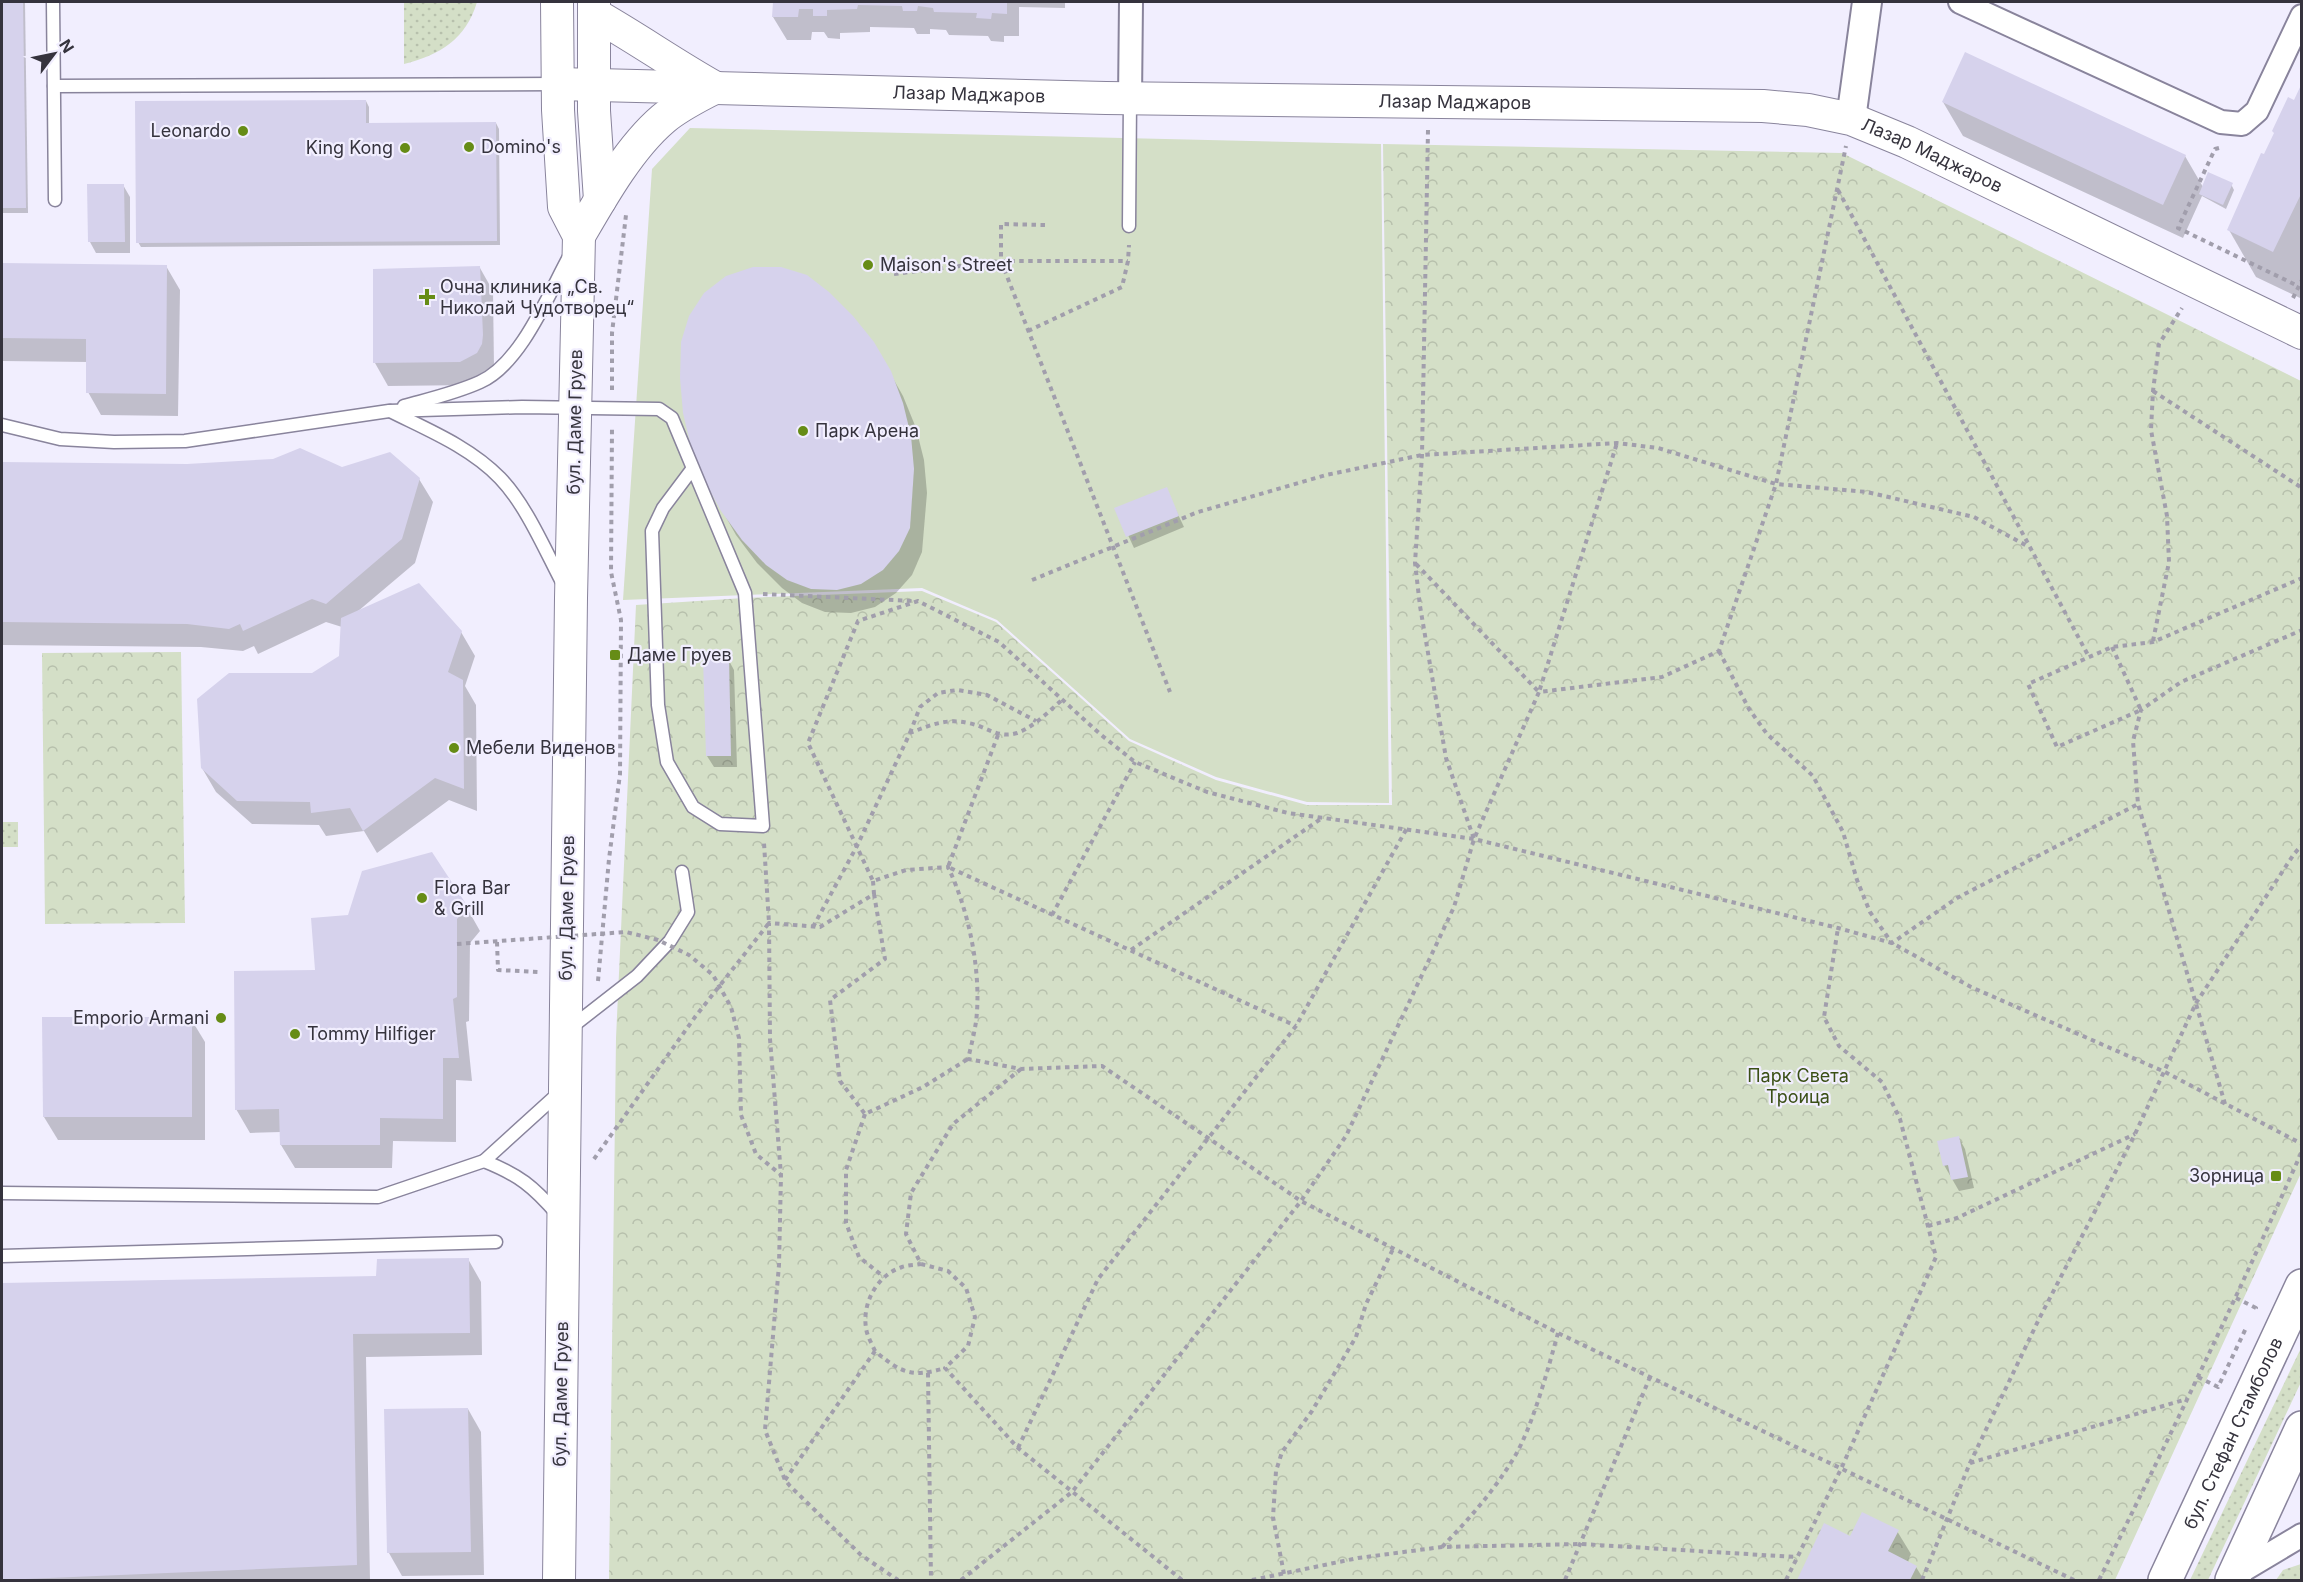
<svg xmlns="http://www.w3.org/2000/svg" width="2303" height="1582" font-family="Inter,sans-serif">
  <defs>
    <pattern id="grass-dots" width="8" height="8" patternUnits="userSpaceOnUse" patternTransform="scale(1.5)"><rect width="8" height="8" fill="#d4dfc7"/><path d="M2 2h.1M6 6h.1" fill="none" stroke="#b7c0ac" stroke-width="1.8" stroke-linecap="round"/></pattern>
    <pattern id="forest-crowns" width="20" height="18" patternUnits="userSpaceOnUse" patternTransform="scale(1.5)"><rect width="20" height="18" fill="#d4dfc7"/><path d="M2 6a3 3 0 1 1 6 0M12 15a3 3 0 1 1 6 0" fill="none" stroke="#b7c0ac"/></pattern>
  </defs>
  <rect width="100%" height="100%" fill="#f1eefe"/>
  <g fill="url(#grass-dots)">
    <path d="M 404,2 L 477,2 C 466,39 440,55 404,64 Z"/>
    <rect x="2" y="822" width="16" height="25"/>
    <path d="M 2301,1348 L 2301,1382 L 2208,1580 L 2190,1580 Z"/>
    <path d="M 2301,1564 L 2301,1580 L 2276,1580 L 2283,1570 Z"/>
  </g>
  <g fill="url(#forest-crowns)">
    <path d="M 1383,144 L 1842,153 L 2301,381 L 2301,1173 L 2115,1580 L 609,1580 L 616,1038 L 636,605 L 744,598 L 922,591 L 996,622 L 1129,741 L 1216,780 L 1307,805 L 1392,805 Z"/>
    <path d="M 181,652 L 185,923 L 45,924 L 42,653 Z"/>
  </g>
  <path fill="#d4dfc7" d="M 690,128 L 1381,144 L 1389,803 L 1307,802 L 1216,777 L 1130,739 L 997,620 L 922,588 L 623,600 L 652,169 Z"/>
  <g fill="#0003">
    <path d="M 2,2 L 25,2 L 28,213 L 2,213 Z"/>
    <path d="M 774,2 L 1065,2 L 1065,8 L 1019,7 L 1019,36 L 1004,36 L 1004,42 L 991,41 L 988,36 L 949,35 L 946,30 L 930,29 L 930,34 L 917,34 L 914,28 L 870,27 L 870,32 L 840,33 L 840,39 L 828,38 L 824,32 L 812,32 L 811,40 L 787,40 L 773,17 Z"/>
    <path d="M 2302,86 L 2302,295 L 2300,298 L 2256,277 L 2229,230 Z"/>
    <path d="M 366,101 L 369,107 L 369,124 L 496,123 L 499,129 L 500,245 L 141,247 L 138,242 Z"/>
    <path d="M 1943,102 L 2185,156 L 2203,187 L 2231,184 L 2234,190 L 2226,209 L 2202,196 L 2183,238 L 1963,136 Z"/>
    <path d="M 123,185 L 130,197 L 130,253 L 96,253 L 90,242 Z"/>
    <path d="M 2,264 L 166,266 L 180,290 L 178,416 L 101,415 L 88,392 L 88,362 L 2,361 Z"/>
    <path d="M 480,268 L 493,291 L 494,368 L 474,385 L 388,386 L 375,363 Z"/>
    <path d="M 873,343 L 903,396 L 916,428 L 924,460 L 927,493 L 922,552 L 912,575 L 896,593 L 875,607 L 851,613 L 825,612 L 802,603 L 782,588 L 757,563 L 736,535 L 705,480 Z"/>
    <path d="M 2,463 L 342,469 L 419,479 L 433,502 L 415,563 L 357,612 L 461,632 L 475,656 L 465,686 L 476,705 L 477,811 L 449,800 L 377,853 L 364,831 L 326,836 L 319,825 L 252,824 L 216,792 L 202,768 L 313,674 L 340,657 L 342,627 L 326,622 L 258,654 L 254,646 L 243,651 L 201,647 L 2,645 Z"/>
    <path d="M 1166,489 L 1184,527 L 1134,548 L 1116,509 Z"/>
    <path d="M 728,659 L 734,670 L 737,767 L 714,767 L 707,756 Z"/>
    <path d="M 467,908 L 480,931 L 470,943 L 469,1021 L 466,1022 L 472,1081 L 456,1080 L 456,1142 L 393,1141 L 392,1168 L 295,1168 L 281,1145 L 281,1132 L 250,1133 L 236,1109 L 316,971 Z"/>
    <path d="M 191,1019 L 205,1042 L 205,1140 L 58,1140 L 44,1117 Z"/>
    <path d="M 1959,1138 L 1965,1149 L 1974,1188 L 1959,1191 L 1944,1165 Z"/>
    <path d="M 468,1259 L 481,1282 L 482,1355 L 366,1357 L 370,1580 L 2,1580 L 2,1285 L 378,1278 Z"/>
    <path d="M 468,1409 L 481,1432 L 484,1575 L 402,1576 L 389,1553 L 386,1411 Z"/>
    <path d="M 1825,1525 L 1851,1538 L 1897,1531 L 1911,1554 L 1907,1562 L 1916,1567 L 1924,1580 L 1798,1580 Z"/>
  </g>
  <g fill="#d6d2ec">
    <path d="M 2,2 L 23,2 L 26,208 L 2,208 Z"/>
    <path d="M 773,2 L 1007,2 L 1007,14 L 992,13 L 991,19 L 976,18 L 977,13 L 934,12 L 933,8 L 918,6 L 917,11 L 903,11 L 902,6 L 858,5 L 857,9 L 827,10 L 827,16 L 813,16 L 813,9 L 799,9 L 798,17 L 772,17 Z"/>
    <path d="M 1965,52 L 2186,155 L 2163,205 L 1942,102 Z"/>
    <path d="M 2302,83 L 2302,192 L 2273,252 L 2227,230 L 2261,153 L 2264,154 L 2274,133 L 2272,131 L 2288,97 L 2294,100 Z"/>
    <path d="M 366,100 L 366,123 L 496,122 L 497,241 L 136,243 L 135,101 Z"/>
    <path d="M 2208,172 L 2233,183 L 2223,205 L 2199,194 Z"/>
    <path d="M 87,184 L 124,184 L 125,242 L 88,242 Z"/>
    <path d="M 2,263 L 167,265 L 166,394 L 86,393 L 86,339 L 2,338 Z"/>
    <path d="M 480,266 L 483,335 L 482,344 L 477,353 L 460,362 L 373,363 L 373,269 Z"/>
    <path d="M 753,267 L 781,267 L 807,275 L 829,292 L 853,316 L 874,342 L 891,371 L 903,403 L 911,436 L 914,469 L 910,528 L 899,551 L 883,570 L 861,584 L 837,590 L 811,589 L 787,580 L 766,565 L 742,540 L 721,511 L 704,480 L 691,447 L 683,413 L 680,378 L 681,342 L 689,316 L 704,293 L 726,276 Z"/>
    <path d="M 300,448 L 342,467 L 390,452 L 420,478 L 402,539 L 326,604 L 312,599 L 243,631 L 240,624 L 229,629 L 187,624 L 2,622 L 2,462 L 187,464 L 273,459 Z"/>
    <path d="M 1167,487 L 1179,516 L 1126,537 L 1114,508 Z"/>
    <path d="M 419,583 L 462,631 L 448,672 L 463,680 L 464,789 L 435,778 L 363,831 L 350,808 L 311,813 L 310,802 L 237,801 L 201,768 L 197,699 L 229,673 L 312,673 L 339,656 L 341,618 Z"/>
    <path d="M 729,657 L 731,756 L 706,756 L 703,658 Z"/>
    <path d="M 432,852 L 468,907 L 457,919 L 457,997 L 453,999 L 459,1058 L 443,1058 L 443,1119 L 380,1118 L 380,1145 L 280,1145 L 279,1109 L 235,1110 L 234,971 L 315,970 L 311,918 L 348,915 L 362,871 Z"/>
    <path d="M 42,1017 L 192,1017 L 192,1117 L 43,1117 Z"/>
    <path d="M 1959,1136 L 1968,1177 L 1951,1180 L 1948,1165 L 1943,1166 L 1937,1141 Z"/>
    <path d="M 469,1258 L 470,1333 L 353,1334 L 357,1565 L 2,1580 L 2,1283 L 376,1276 L 377,1259 Z"/>
    <path d="M 468,1408 L 471,1552 L 387,1553 L 384,1409 Z"/>
    <path d="M 1862,1512 L 1899,1530 L 1888,1551 L 1917,1566 L 1910,1580 L 1797,1580 L 1824,1523 L 1850,1536 Z"/>
  </g>
  <g fill="none" stroke-linecap="round" stroke-linejoin="round">
    <defs>
      <g id="service">
        <path d="M 53,2 L 55,200"/>
        <path d="M 54,86 L 557,84"/>
        <path d="M 1129,226 L 1130,99"/>
        <path d="M 404,406 C 429,399 456,393 480,382 C 521,364 549,293 570,255"/>
        <path d="M 390,411 C 428,430 470,447 500,478 C 526,505 545,550 563,584"/>
        <path d="M 2,425 L 60,439 L 114,442 L 185,441 L 389,411 L 522,407 L 659,409 L 672,418 L 745,593 L 763,826 L 720,824 L 693,807 L 667,762 L 658,705 L 652,531 L 663,508 L 693,468"/>
        <path d="M 569,1029 L 637,976 L 670,941 L 688,912 L 682,872"/>
        <path d="M 2,1193 L 378,1197 L 484,1161"/>
        <path d="M 558,1215 C 533,1186 519,1175 484,1161 L 560,1092"/>
        <path d="M 2,1256 L 496,1242"/>
      </g>
      <g id="minor">
        <path d="M 1960,2 L 2221,122 L 2242,124 L 2257,111 L 2302,16"/>
        <path d="M 1130,99 L 1131,2"/>
        <path d="M 2235,1575 L 2302,1535"/>
      </g>
      <path id="tertiary" d="M 1851,119 L 1867,2"/>
      <g id="secondary">
        <path d="M 557,2 L 558,110 L 564,207 L 579,236 L 571,598 L 559,1580"/>
        <path d="M 594,2 L 594,111 L 600,200"/>
        <path d="M 594,14 C 635,37 673,64 714,87"/>
        <path id="s1" d="M 558,84 L 1106,98 L 1763,106 L 1808,110 L 1851,119 L 1907,142 L 2302,333"/>
        <path d="M 579,236 C 601,198 629,148 663,119 C 678,106 697,97 714,88"/>
      </g>
      <g id="primary">
        <path id="s2" d="M 2165,1580 L 2302,1286"/>
        <path d="M 2232,1580 L 2302,1428"/>
      </g>
    </defs>
    <use href="#service" stroke="#89849c" stroke-width="15"/>
    <use href="#minor" stroke="#89849c" stroke-width="26"/>
    <use href="#tertiary" stroke="#89849c" stroke-width="32"/>
    <use href="#secondary" stroke="#89849c" stroke-width="34"/>
    <use href="#primary" stroke="#89849c" stroke-width="36"/>
    <g stroke="#a19eac" stroke-width="4" stroke-dasharray="4.5 4.5" stroke-linecap="butt">
      <path d="M 1428,130 L 1422,455 L 1415,563 L 1420,606 L 1446,758 L 1474,839"/>
      <path d="M 2219,148 L 2215,149 L 2178,228 L 2298,286"/>
      <path d="M 1838,190 L 2089,657"/>
      <path d="M 1045,225 L 1001,224 L 1001,261 L 1170,692"/>
      <path d="M 894,274 L 1001,261 L 1128,261"/>
      <path d="M 2293,298 L 2302,280"/>
      <path d="M 1028,331 L 1122,287 L 1128,261 L 1129,245"/>
      <path d="M 612,390 L 612,333 L 626,215"/>
      <path d="M 2153,391 L 2302,488"/>
      <path d="M 1416,564 L 1539,692 L 1617,443"/>
      <path d="M 1032,580 L 1198,512 L 1326,475 L 1422,455 L 1617,443 L 1658,448 L 1776,484 L 1867,492 L 1974,517 L 2029,547"/>
      <path d="M 763,594 L 914,601"/>
      <path d="M 2153,641 L 2169,562 L 2167,516 L 2151,430 L 2153,391 L 2159,344 L 2182,308"/>
      <path d="M 2112,647 L 2141,710 L 2057,747 L 2028,684 L 2112,647 L 2153,642 L 2302,578"/>
      <path d="M 1719,651 L 1749,709 L 1767,734 L 1813,776 L 1843,832 L 1857,880 L 1870,912 L 1892,943 L 1957,898 L 2138,804"/>
      <path d="M 910,733 L 920,707 L 938,693 L 957,690 L 987,695 L 1036,721"/>
      <path d="M 998,735 L 948,867 L 1296,1026"/>
      <path d="M 873,881 L 874,894 L 820,927 L 769,923 L 770,1039 L 781,1175 L 779,1265 L 765,1430 L 785,1480 L 790,1486 L 861,1555 L 898,1580"/>
      <path d="M 874,894 L 885,959 L 830,1000 L 840,1081 L 865,1114 L 923,1087 L 968,1059"/>
      <path d="M 1052,915 L 1135,762"/>
      <path d="M 813,927 L 857,846 L 910,733 C 930,725 947,718 968,723 C 986,726 998,739 1017,733 C 1034,727 1049,711 1062,700"/>
      <path d="M 497,942 L 498,970 L 539,972"/>
      <path d="M 1131,950 L 1322,818"/>
      <path d="M 598,981 L 609,859 L 620,774 L 621,620 L 611,572 L 612,427"/>
      <path d="M 1021,1069 L 953,1124 L 911,1193 L 906,1234 L 921,1264 L 948,1271 L 966,1288 L 975,1317 L 968,1346 L 945,1368 L 1018,1448 L 1182,1580"/>
      <path d="M 2225,1104 L 2138,804 L 2133,741 L 2141,710 L 2181,682 L 2302,630"/>
      <path d="M 865,1114 L 846,1170 L 846,1223 L 859,1257 L 884,1277"/>
      <path d="M 594,1159 L 695,1017 L 769,923 L 764,843"/>
      <path d="M 1928,1226 L 1957,1218 L 2135,1134"/>
      <path d="M 2236,1298 L 2256,1308 L 2254,1311"/>
      <path d="M 875,1351 C 872,1344 867,1336 866,1328 C 862,1303 877,1275 902,1267 C 908,1265 915,1265 921,1264"/>
      <path d="M 928,1373 L 931,1580"/>
      <path d="M 2198,1377 L 2218,1387 L 2247,1326"/>
      <path d="M 1018,1448 L 1098,1279 L 1296,1026 L 1407,828"/>
      <path d="M 1970,1463 L 2187,1399"/>
      <path d="M 785,1480 L 875,1351 C 901,1373 912,1378 945,1368"/>
      <path d="M 1442,1547 C 1470,1518 1494,1491 1515,1456 C 1533,1425 1548,1369 1558,1333"/>
      <path d="M 1284,1574 L 1273,1517 L 1276,1471 L 1282,1452 L 1312,1411 L 1356,1337 L 1366,1304 L 1393,1249"/>
      <path d="M 961,1580 L 1072,1492 L 1301,1201 L 1346,1136 L 1454,907 L 1474,839 L 1539,692 L 1662,677 L 1719,651 L 1776,484 L 1846,146"/>
      <path d="M 1252,1580 L 1358,1558 L 1442,1547 L 1581,1544 L 1796,1557"/>
      <path d="M 1565,1580 L 1650,1377"/>
      <path d="M 1786,1580 L 1841,1469 L 1936,1257 L 1900,1119 L 1882,1082 L 1839,1046 L 1824,1017 L 1838,928"/>
      <path d="M 1922,1580 L 1970,1463 L 2039,1319 L 2135,1134 L 2196,1003 L 2294,854 L 2302,845"/>
      <path d="M 2074,1580 L 1558,1333 L 1301,1201 L 1102,1066 L 1021,1069 L 968,1059 C 971,1047 974,1034 976,1022 C 982,973 969,911 948,867 L 906,870 L 873,881 L 808,743 L 858,621 L 918,601 L 999,642 L 1100,734 L 1135,762 L 1207,792 L 1288,813 L 1474,839 L 1838,928 L 1892,943 L 1971,987 L 2165,1072 L 2302,1144"/>
      <path d="M 2099,1580 C 2169,1438 2238,1296 2302,1151"/>
    </g>
    <use href="#service" stroke="#fff" stroke-width="12"/>
    <use href="#minor" stroke="#fff" stroke-width="22"/>
    <use href="#tertiary" stroke="#fff" stroke-width="28"/>
    <use href="#secondary" stroke="#fff" stroke-width="32"/>
    <use href="#primary" stroke="#fff" stroke-width="33"/>
    <path stroke="#a19eac" stroke-width="4" stroke-dasharray="4.5 4.5" stroke-linecap="butt" d="M 457,944 L 626,932 L 658,940 L 689,955 L 713,975 L 731,1007 L 739,1038 L 741,1115 L 756,1154 L 781,1175"/>
  </g>
  <g fill="#668c16" stroke="#f1eefe" stroke-width="2">
    <circle cx="243" cy="131" r="6"/>
    <circle cx="469" cy="147" r="6"/>
    <circle cx="405" cy="148" r="6"/>
    <circle cx="868" cy="265" r="6"/>
    <path d="M424 288h6v6h6v6h-6v6h-6v-6h-6v-6h6z"/>
    <circle cx="803" cy="431" r="6"/>
    <rect x="609" y="649" width="12" height="12" rx="3"/>
    <circle cx="454" cy="748" r="6"/>
    <circle cx="422" cy="898" r="6"/>
    <circle cx="221" cy="1018" r="6"/>
    <circle cx="295" cy="1034" r="6"/>
    <rect x="2270" y="1170" width="12" height="12" rx="3"/>
  </g>
  <g text-anchor="middle" stroke-width="4.5" stroke-linejoin="round" paint-order="stroke">
    <g font-size="18" fill="#35333d" stroke="#f1eefe">
      <text dy="6" stroke="none"><textPath href="#s1" startOffset="411">Лазар Маджаров</textPath></text>
      <text dy="6" stroke="none"><textPath href="#s1" startOffset="897">Лазар Маджаров</textPath></text>
      <text dy="6" stroke="none"><textPath href="#s1" startOffset="1383">Лазар Маджаров</textPath></text>
      <text transform="translate(575 422) rotate(-89)" y="6">бул. Даме Груев</text>
      <text transform="translate(567 908) rotate(-89)" y="6">бул. Даме Груев</text>
      <text transform="translate(561 1394) rotate(-89)" y="6">бул. Даме Груев</text>
      <text dy="6" stroke="none"><textPath href="#s2" startOffset="162">бул. Стефан Стамболов</textPath></text>
    </g>
    <g font-size="18" fill="#35333d" stroke="#f1eefe" text-anchor="start">
      <text x="231" y="137" text-anchor="end">Leonardo</text>
      <text x="481" y="153">Domino's</text>
      <text x="393" y="154" text-anchor="end">King Kong</text>
      <text x="880" y="271">Maison's Street</text>
      <text x="440" y="293">Oчна клиника „Св.<tspan x="440" dy="21">Николай Чудотворец“</tspan></text>
      <text x="815" y="437">Парк Арена</text>
      <text x="627" y="661">Даме Груев</text>
      <text x="466" y="754">Мебели Виденов</text>
      <text x="434" y="894">Flora Bar<tspan x="434" dy="21">&amp; Grill</tspan></text>
      <text x="209" y="1024" text-anchor="end">Emporio Armani</text>
      <text x="307" y="1040">Tommy Hilfiger</text>
      <text x="2264" y="1182" text-anchor="end">Зорница</text>
    </g>
    <g font-size="18" fill="#3a4f15" stroke="#f1eefe">
      <text x="1798" y="1082">Парк Света<tspan x="1798" dy="21">Троица</tspan></text>
    </g>
  </g>
  <rect width="2303" height="1582" fill="none" stroke="#35333d" stroke-width="6"/>
  <g transform="translate(54 54) rotate(58)" stroke="#f1eefe" stroke-width="4.5" paint-order="stroke">
  <path d="M0-4.5L10 22L0 15L-10 22Z" fill="#35333d"/>
  <text y="-9" font-size="16" font-weight="bold" text-anchor="middle" fill="#35333d">N</text>
  </g>
</svg>
